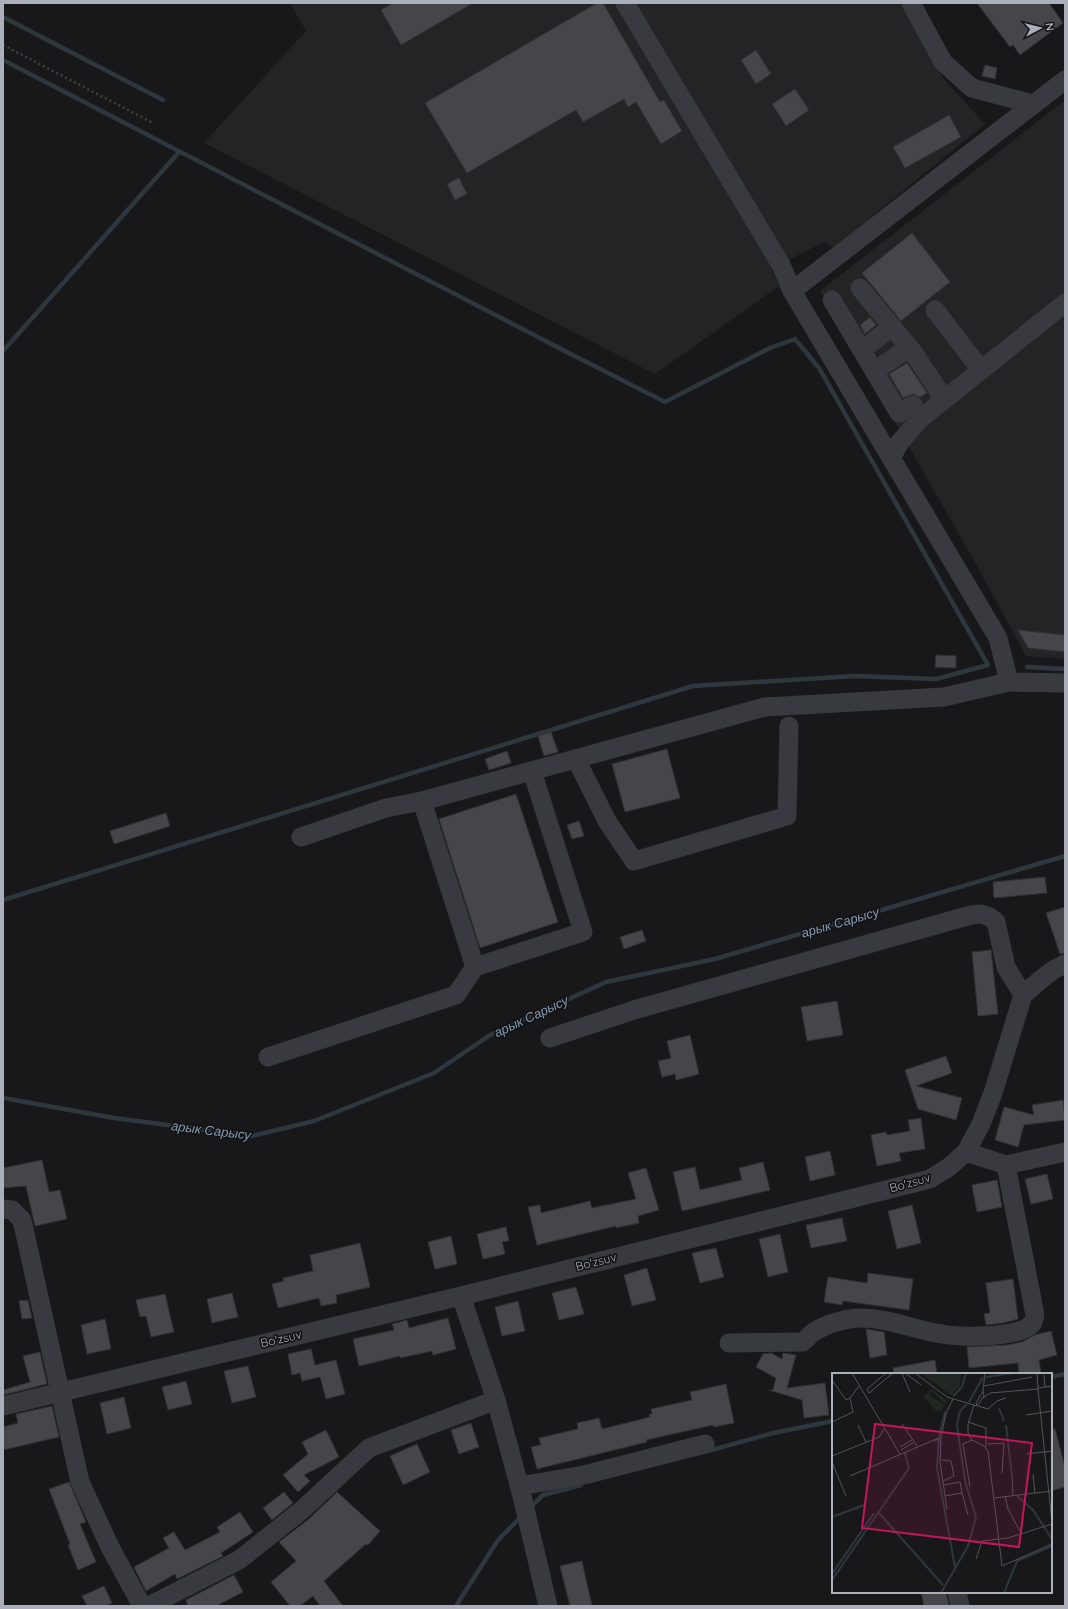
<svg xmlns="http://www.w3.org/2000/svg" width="1068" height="1609" font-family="Quicksand,sans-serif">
  <rect width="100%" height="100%" fill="#18181a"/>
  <g fill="#242427">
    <path d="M 290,3 L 902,3 L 942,77 L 985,124 L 833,248 L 824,242 L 771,269 L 779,286 L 655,374 L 204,143 L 306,31 Z"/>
    <path d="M 1065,100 L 1065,659 L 1026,656 L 981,573 L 820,291 Z"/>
  </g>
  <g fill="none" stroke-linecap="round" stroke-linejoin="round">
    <g stroke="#2f373e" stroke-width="4.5">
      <path d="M 3,17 L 163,100"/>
      <path d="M 3,60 L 561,349 L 665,402 L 770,348 L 795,339 L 819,368 L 988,665 L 936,679 L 855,676 L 693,686 L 3,900"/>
      <path d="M 3,351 L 179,152"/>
      <path d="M 1027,667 L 1065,669"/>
      <path d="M 3,1098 L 114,1118 L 252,1136 L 314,1121 L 434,1073 L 490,1035 L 606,982 L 715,959 L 1065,856"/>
      <path d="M 1051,1377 L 1065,1374"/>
      <path d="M 708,1451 L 773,1433 L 833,1421"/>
      <path d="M 530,1508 L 543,1495 L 581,1485"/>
      <path d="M 456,1606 L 498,1540 L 522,1516"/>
    </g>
  </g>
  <g fill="#45454a" stroke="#323236">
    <path d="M 393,3 L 473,3 L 401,45 L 381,10 Z"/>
    <path d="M 597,3 L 603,3 L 660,102 L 664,100 L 682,131 L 661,144 L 636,102 L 628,107 L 624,99 L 583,122 L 576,110 L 467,173 L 425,103 Z"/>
    <path d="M 977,3 L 1049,3 L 1063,23 L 1020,55 L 1013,45 L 1010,47 Z"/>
    <path d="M 756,50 L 771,74 L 756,84 L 741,60 Z"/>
    <path d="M 985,65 L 997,68 L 995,79 L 982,76 Z"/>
    <path d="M 795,89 L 809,110 L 786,126 L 772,104 Z"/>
    <path d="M 949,115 L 961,137 L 905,168 L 893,147 Z"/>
    <path d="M 459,178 L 467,194 L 455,200 L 447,184 Z"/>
    <path d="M 912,233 L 950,282 L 901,321 L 862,273 Z"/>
    <path d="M 870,317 L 876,325 L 865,334 L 860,325 Z"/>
    <path d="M 907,363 L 927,393 L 920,397 L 913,394 L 903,398 L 889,374 Z"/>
    <path d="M 1018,630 L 1065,635 L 1065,652 L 1028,648 Z"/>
    <path d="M 936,655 L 956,656 L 956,668 L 935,667 Z"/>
    <path d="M 551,732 L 558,752 L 544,756 L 538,736 Z"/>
    <path d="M 667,749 L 680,798 L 625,812 L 612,764 Z"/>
    <path d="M 507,751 L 511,763 L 489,770 L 485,759 Z"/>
    <path d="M 516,794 L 558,922 L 480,948 L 439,819 Z"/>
    <path d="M 166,813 L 170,826 L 114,844 L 110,831 Z"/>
    <path d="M 579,821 L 584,836 L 572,839 L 567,825 Z"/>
    <path d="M 1045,877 L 1047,893 L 994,898 L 993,882 Z"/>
    <path d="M 1065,907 L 1065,953 L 1060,954 L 1046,913 Z"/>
    <path d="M 642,930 L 646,941 L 624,949 L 620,937 Z"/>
    <path d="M 991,950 L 998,1014 L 978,1016 L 972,952 Z"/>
    <path d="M 837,1001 L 843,1035 L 807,1041 L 801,1007 Z"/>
    <path d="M 690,1035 L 699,1074 L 676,1080 L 675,1074 L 662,1077 L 658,1061 L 671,1058 L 667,1041 Z"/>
    <path d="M 946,1056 L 952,1073 L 916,1086 L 962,1098 L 956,1120 L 918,1109 L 905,1070 Z"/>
    <path d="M 1063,1100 L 1065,1120 L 1024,1125 L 1018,1147 L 995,1140 L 1004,1107 L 1034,1115 L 1032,1105 Z"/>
    <path d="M 921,1118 L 925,1149 L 899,1153 L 901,1161 L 877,1166 L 871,1135 L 886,1132 L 887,1135 L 910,1131 L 908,1120 Z"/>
    <path d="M 830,1151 L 835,1175 L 810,1181 L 805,1157 Z"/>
    <path d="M 42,1160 L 49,1192 L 60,1190 L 67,1219 L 35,1226 L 26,1186 L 3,1188 L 3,1168 Z"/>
    <path d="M 763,1162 L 770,1190 L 682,1211 L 673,1172 L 695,1167 L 700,1190 L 742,1180 L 739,1168 Z"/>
    <path d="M 646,1168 L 659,1210 L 638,1216 L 639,1223 L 616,1228 L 616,1226 L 537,1245 L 528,1207 L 540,1205 L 541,1213 L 590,1201 L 592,1208 L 636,1199 L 628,1173 Z"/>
    <path d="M 1047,1174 L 1053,1199 L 1031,1204 L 1025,1179 Z"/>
    <path d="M 997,1180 L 1002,1207 L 977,1212 L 972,1185 Z"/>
    <path d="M 912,1205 L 921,1243 L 897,1249 L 888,1211 Z"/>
    <path d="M 842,1218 L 847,1241 L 811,1248 L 806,1225 Z"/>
    <path d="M 506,1227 L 509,1241 L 502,1242 L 505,1254 L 483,1259 L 477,1234 Z"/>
    <path d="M 780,1234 L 788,1272 L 768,1277 L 759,1239 Z"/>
    <path d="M 451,1236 L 457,1264 L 435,1269 L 428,1242 Z"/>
    <path d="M 360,1243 L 370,1287 L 336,1295 L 337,1303 L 321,1306 L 319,1298 L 278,1308 L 272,1284 L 284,1281 L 283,1278 L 313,1271 L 310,1255 Z"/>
    <path d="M 716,1248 L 724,1277 L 700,1283 L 692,1253 Z"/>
    <path d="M 647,1268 L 656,1300 L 632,1306 L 624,1275 Z"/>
    <path d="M 868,1273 L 913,1279 L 909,1310 L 843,1301 L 842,1305 L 824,1302 L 828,1277 L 867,1283 Z"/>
    <path d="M 1013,1279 L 1018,1319 L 1003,1323 L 986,1325 L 984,1314 L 990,1313 L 986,1283 Z"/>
    <path d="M 576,1287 L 584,1314 L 559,1320 L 552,1293 Z"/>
    <path d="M 232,1293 L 238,1317 L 212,1323 L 207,1299 Z"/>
    <path d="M 165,1294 L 174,1332 L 151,1337 L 146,1316 L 140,1317 L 136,1300 Z"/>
    <path d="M 28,1300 L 32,1318 L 22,1319 L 19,1301 Z"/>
    <path d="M 518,1301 L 525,1331 L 502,1336 L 495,1307 Z"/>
    <path d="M 448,1318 L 456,1349 L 433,1355 L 432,1351 L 400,1358 L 400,1356 L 359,1366 L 353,1339 L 394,1330 L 392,1324 L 404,1321 L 407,1320 L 409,1328 Z"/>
    <path d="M 105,1319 L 111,1349 L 87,1354 L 81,1325 Z"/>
    <path d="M 866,1329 L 884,1332 L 887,1355 L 870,1358 Z"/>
    <path d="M 1051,1331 L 1057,1355 L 1039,1360 L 1041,1373 L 1019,1374 L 1018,1363 L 969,1368 L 967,1347 L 1007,1345 L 1022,1342 L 1035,1335 Z"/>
    <path d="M 311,1349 L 315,1365 L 336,1360 L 345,1394 L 326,1399 L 320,1377 L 302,1381 L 300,1373 L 292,1375 L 288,1354 Z"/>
    <path d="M 40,1352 L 47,1384 L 3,1395 L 3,1390 L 30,1382 L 23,1356 Z"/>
    <path d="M 771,1353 L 782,1359 L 783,1353 L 796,1355 L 787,1388 L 825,1383 L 829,1415 L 804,1418 L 802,1400 L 769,1390 L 773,1390 L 776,1378 L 756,1367 L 763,1354 Z"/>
    <path d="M 935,1360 L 937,1374 L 894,1374 L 893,1368 Z"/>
    <path d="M 248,1366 L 256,1397 L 232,1403 L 224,1371 Z"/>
    <path d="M 186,1381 L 192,1404 L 168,1410 L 162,1387 Z"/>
    <path d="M 726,1384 L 734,1423 L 714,1427 L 713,1425 L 646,1440 L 647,1442 L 537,1469 L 531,1447 L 541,1445 L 539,1438 L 578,1429 L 577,1423 L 599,1418 L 602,1429 L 650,1417 L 649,1414 L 652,1414 L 651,1409 L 692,1400 L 690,1392 Z"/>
    <path d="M 124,1397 L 131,1428 L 107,1434 L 100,1403 Z"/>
    <path d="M 52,1406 L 59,1437 L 3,1450 L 3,1427 L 18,1423 L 16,1414 Z"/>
    <path d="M 471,1423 L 479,1447 L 459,1454 L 451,1430 Z"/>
    <path d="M 1055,1429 L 1065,1467 L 1065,1487 L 1051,1491 L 1051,1430 Z"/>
    <path d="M 326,1430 L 339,1457 L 304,1475 L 310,1481 L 298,1492 L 283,1475 L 308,1454 L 302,1442 Z"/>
    <path d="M 417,1444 L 430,1472 L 403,1485 L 390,1456 Z"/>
    <path d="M 69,1482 L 86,1522 L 80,1524 L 96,1562 L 78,1570 L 68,1545 L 70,1544 L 49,1489 Z"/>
    <path d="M 284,1492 L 293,1503 L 272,1520 L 263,1508 Z"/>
    <path d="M 337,1492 L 380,1531 L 368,1545 L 366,1544 L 324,1581 L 343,1606 L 320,1606 L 313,1596 L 300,1606 L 290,1606 L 271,1582 L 296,1561 L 279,1542 L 309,1519 Z"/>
    <path d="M 240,1512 L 253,1532 L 221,1553 L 223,1556 L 177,1579 L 175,1574 L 146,1591 L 134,1567 L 169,1548 L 163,1538 L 174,1532 L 185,1550 L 220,1532 L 217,1527 Z"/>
    <path d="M 582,1561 L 592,1606 L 570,1606 L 560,1566 Z"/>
    <path d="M 234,1575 L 243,1592 L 216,1606 L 188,1606 L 186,1600 Z"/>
    <path d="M 104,1586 L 112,1603 L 105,1606 L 87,1606 L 82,1596 Z"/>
    <path d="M 921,1592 L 946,1592 L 949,1606 L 924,1606 Z"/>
  </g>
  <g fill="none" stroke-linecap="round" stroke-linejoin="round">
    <path stroke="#3f4146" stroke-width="2.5" stroke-dasharray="2 3" stroke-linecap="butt" d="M 3,45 L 153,123"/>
    <g stroke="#393a3f" stroke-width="19">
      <path d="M 625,3 L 781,265 L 792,291 L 998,638 L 1009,682 L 1065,683"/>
      <path d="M 911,3 L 943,62 L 972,88 L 1033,104"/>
      <path d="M 860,288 L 913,352 L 944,399"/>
      <path d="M 792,291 L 1065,80"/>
      <path d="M 832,300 L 899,413 L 913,405 L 920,419"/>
      <path d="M 935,310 L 981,370"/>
      <path d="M 862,350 L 892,327"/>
      <path d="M 874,371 L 909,348"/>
      <path d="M 891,458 L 900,442 L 920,419 L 1065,303"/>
      <path d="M 576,759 L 607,821 L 634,861 L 787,816 L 789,726"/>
      <path d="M 422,801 L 475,967 L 583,932 L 532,771"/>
      <path d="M 301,837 L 386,808 L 422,801 L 765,707 L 944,697 L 1009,682"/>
      <path d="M 550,1038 L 634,1010 L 971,915 L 981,914 L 990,917 L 996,922 L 1006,967 L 1023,995"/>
      <path d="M 268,1057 L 456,995 L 475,967"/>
      <path d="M 966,1152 L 1006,1165 L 1065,1152"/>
      <path d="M 3,1209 L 12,1210 L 22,1220 L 80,1482 L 110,1547 L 142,1606"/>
      <path d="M 461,1296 L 496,1400 L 522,1496 L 548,1606"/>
      <path d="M 729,1343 L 803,1342 C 807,1339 810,1334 814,1332 C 826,1324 844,1319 858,1318 C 887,1317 914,1330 942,1334 C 960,1337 1024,1339 1033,1322 C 1035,1318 1035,1313 1034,1310 L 1006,1165"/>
      <path d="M 3,1406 L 461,1296 L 930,1179 L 949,1167 L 966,1152 L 981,1124 L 993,1093 L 1023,995 L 1039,981 L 1053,970 L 1065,964"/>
      <path d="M 519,1486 L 584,1475 L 705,1444"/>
      <path d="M 957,1592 L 960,1606"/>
      <path d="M 149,1606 L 239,1560 L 302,1510 L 369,1448 L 496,1400"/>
    </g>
  </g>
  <g text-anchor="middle" stroke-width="3.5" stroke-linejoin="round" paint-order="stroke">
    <g font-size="12" fill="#abafb9" stroke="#131315">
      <text transform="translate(910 1183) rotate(-16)" y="4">Bo'zsuv</text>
      <text transform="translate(596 1262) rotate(-14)" y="4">Bo'zsuv</text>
      <text transform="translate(281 1339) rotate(-13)" y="4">Bo'zsuv</text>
    </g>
    <g font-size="13" font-style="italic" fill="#849cb2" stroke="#131315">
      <text transform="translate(840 922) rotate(-16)" y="5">арык Сарысу</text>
      <text transform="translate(531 1016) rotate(-25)" y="5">арык Сарысу</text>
      <text transform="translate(211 1130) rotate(7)" y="5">арык Сарысу</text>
    </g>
  </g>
  <g transform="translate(832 1373)">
    <rect width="220" height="220" fill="#18181a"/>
    <path d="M 88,0 L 129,0 L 128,13 L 119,22 ZM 100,16 L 115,28 L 113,31 L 100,18 L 97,22 L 113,32 L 109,38 L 104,38 L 92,24 Z" fill="#202821"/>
    <path fill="none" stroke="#2f373e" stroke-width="2" d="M 154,4 L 181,0M 121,23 L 130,14 L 134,0M 137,29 L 151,4M 167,35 L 172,48M 174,52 L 180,103M 107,63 L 113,39M 102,68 L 107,66 L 105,95 L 123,194M 185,123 L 201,137 L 220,166M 47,140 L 111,212M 0,144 L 32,132M 0,201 L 42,140M 0,207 L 77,95 L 73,81 L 75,80M 109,220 L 136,173 L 144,144 L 133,108 L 125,52 L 128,38 L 135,31M 172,220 L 185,188 L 220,173"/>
    <path fill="none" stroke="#53545a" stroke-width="1" d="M 20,0 L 68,81M 54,0 L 35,16 L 37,20 L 61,0M 70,0 L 78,19M 73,0 L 89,12M 83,0 L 115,24 L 145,33M 212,2 L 213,14M 0,7 L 14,27 L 18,25M 152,13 L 200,4M 206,15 L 220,13M 206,16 L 220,150M 151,18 L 153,0M 151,18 L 152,23 L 145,33 L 144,30 ZM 151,25 L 158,20 L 206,16 L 205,0M 142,32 L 136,51 L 136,60 L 140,67 L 152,73 L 156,78 L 170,193 L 220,171M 146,33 L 156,36 L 165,28 L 174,25M 194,42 L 220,38M 0,49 L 21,39 L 18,25 L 27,13M 136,49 L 154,55 L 154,74M 70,51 L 85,73M 26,52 L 34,69M 109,64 L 108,89 L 115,136M 156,71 L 172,70 L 170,100M 68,74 L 80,67M 69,77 L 81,70M 195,81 L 220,78M 0,83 L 47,64 L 52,56M 110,87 L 119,88 L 122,103 L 111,108M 0,89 L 14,123M 201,101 L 203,120M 18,103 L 109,64 L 114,40 L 121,26M 180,103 L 181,122M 112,112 L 128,109 L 130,120 L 113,123M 138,114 L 131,71 L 140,67M 130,120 L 136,142M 173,123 L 176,136 L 189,160M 162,125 L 220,118M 144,186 L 150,168 L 176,165 L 220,151"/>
    <path fill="#c2185b" fill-opacity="0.15" stroke="#c2185b" stroke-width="2" d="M 43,51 L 200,70 L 187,174 L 30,155 Z"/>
    <rect width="220" height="220" fill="none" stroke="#abafb9" stroke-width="2"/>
  </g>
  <rect width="1068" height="1609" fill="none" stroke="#abafb9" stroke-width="8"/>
  <g transform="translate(1040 28) rotate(83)" stroke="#131315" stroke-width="3" paint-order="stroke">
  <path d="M0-3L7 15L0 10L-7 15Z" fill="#abafb9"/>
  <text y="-6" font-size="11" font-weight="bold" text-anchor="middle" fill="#abafb9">N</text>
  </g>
</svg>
